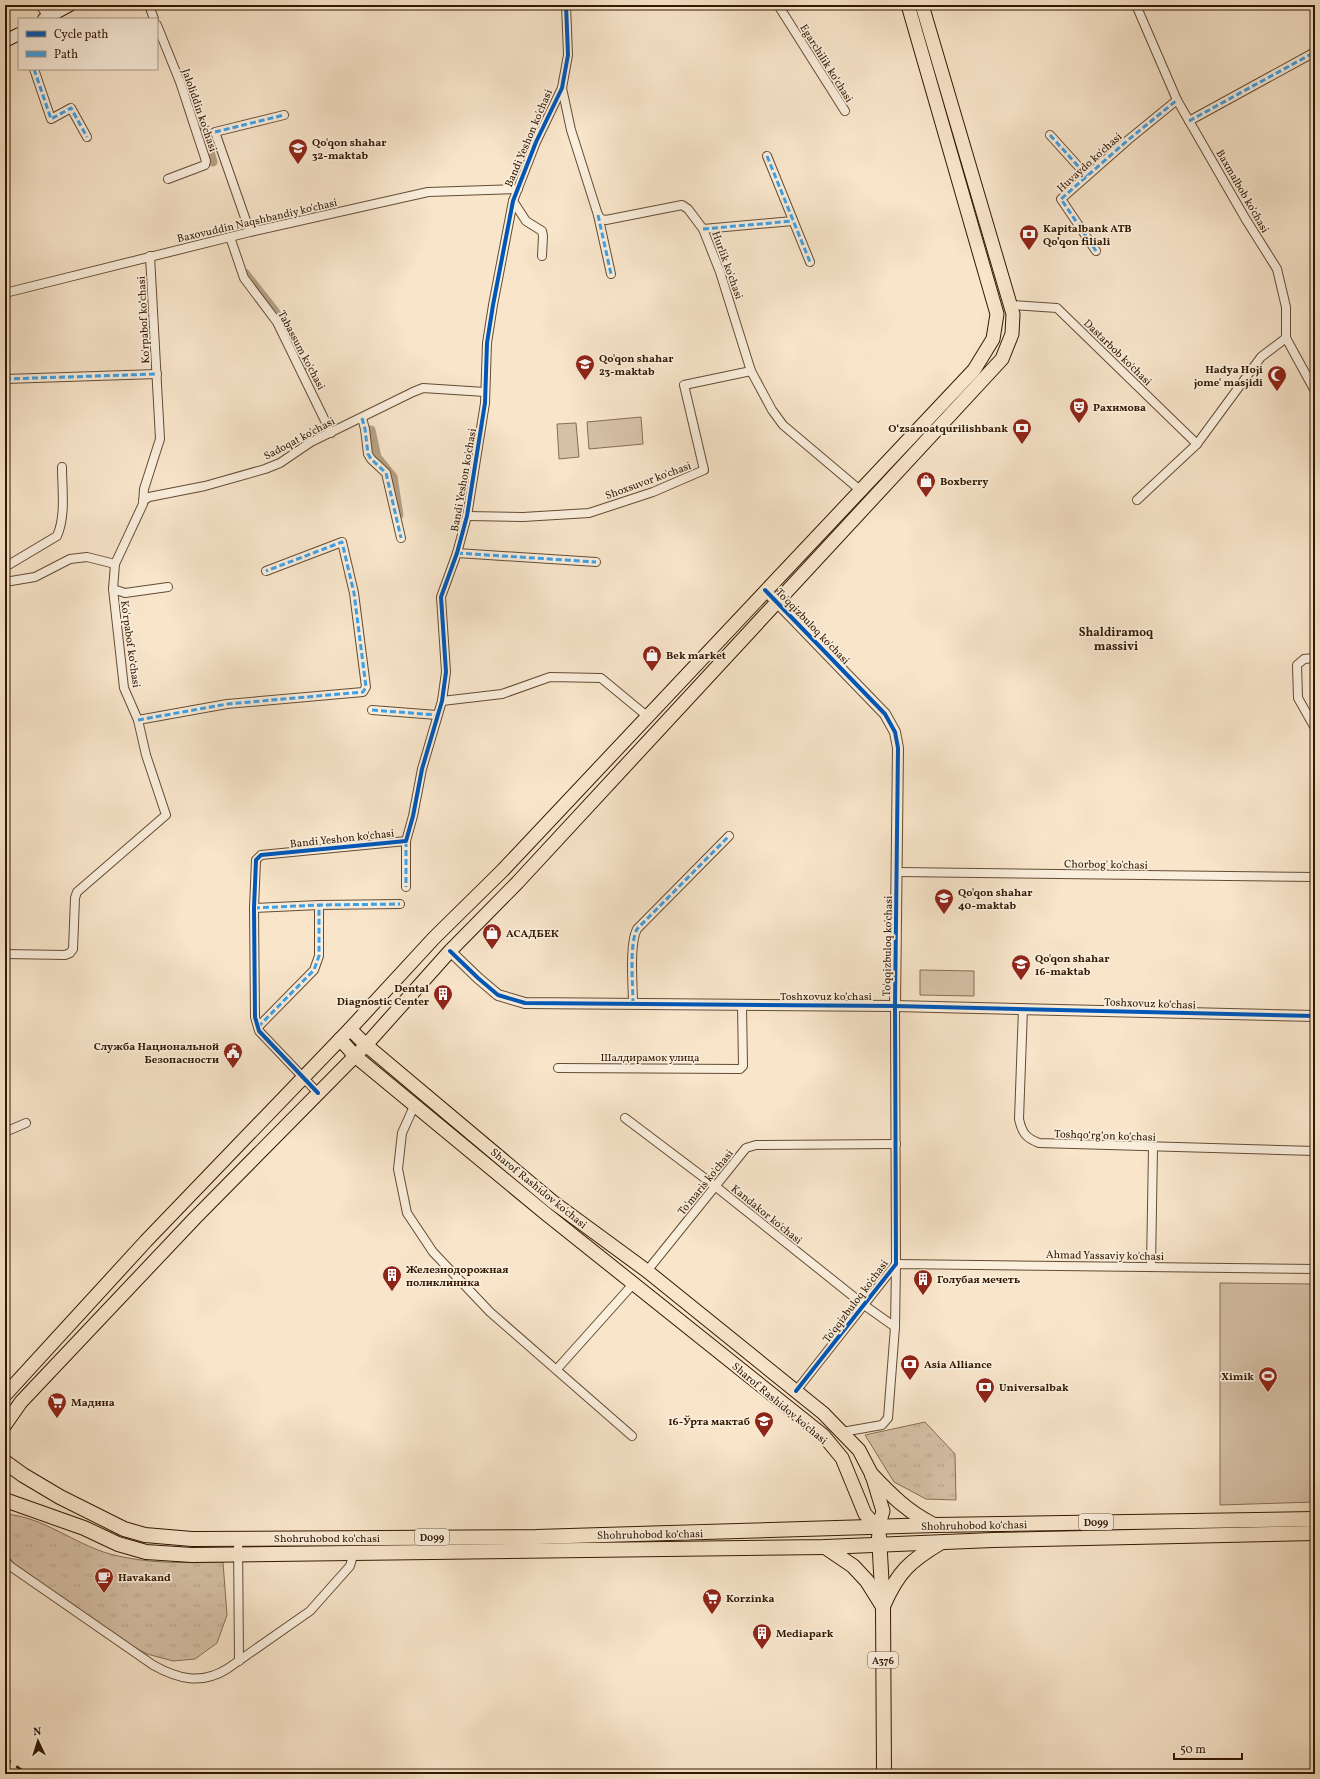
<svg xmlns="http://www.w3.org/2000/svg" width="1320" height="1779" font-family="Vollkorn,serif">
  <defs>
    <pattern id="park-tufts" width="24" height="20" patternUnits="userSpaceOnUse"><rect width="24" height="20" fill="#d7c2a8"/><path d="M3 7l-1-3M5 7V3M7 7l1-3M15 17l-1-3M17 17v-4M19 17l1-3" fill="none" stroke="#b9a68f"/></pattern>
  </defs>
  <rect width="100%" height="100%" fill="#f8e5ca"/>
  <filter id="stains"><feTurbulence type="fractalNoise" baseFrequency=".005" numOctaves="4"/><feColorMatrix values="0 0 0 0 .2 0 0 0 0 .09 0 0 0 0 .02 0 0 0 .5 -.17"/></filter>
  <radialGradient id="worn" r=".72"><stop offset=".6" stop-color="#630" stop-opacity="0"/><stop offset="1" stop-color="#630" stop-opacity=".3"/></radialGradient>
  <g fill="url(#park-tufts)" stroke="#856e54">
    <path d="M 925,1422 L 955,1454 L 956,1500 L 926,1499 L 894,1482 L 865,1435 Z"/>
    <path d="M 5,1514 C 44,1517 74,1544 110,1554 C 147,1564 185,1563 223,1562 L 227,1615 L 217,1643 L 195,1659 L 173,1661 L 147,1654 L 112,1635 L 5,1557 Z"/>
  </g>
  <g fill="#d7c2a8" stroke="#856e54">
    <path d="M 641,417 L 643,444 L 589,449 L 587,422 Z"/>
    <path d="M 576,423 L 579,457 L 559,459 L 557,424 Z"/>
    <path d="M 920,970 L 974,971 L 974,996 L 920,995 Z"/>
    <path d="M 1220,1283 L 1315,1284 L 1315,1502 L 1220,1505 Z"/>
  </g>
  <g fill="none" stroke-linecap="round" stroke-linejoin="round">
    <g stroke="#b5a085" stroke-width="9">
      <path d="M 203,128 L 213,162"/>
      <path d="M 245,273 L 275,311 L 303,367"/>
      <path d="M 371,430 L 377,457 L 393,477 L 399,515"/>
    </g>
    <defs>
      <g id="minor">
        <path d="M 40,5 L 48,17"/>
        <path d="M 149,5 L 154,19"/>
        <path d="M 778,5 L 845,111"/>
        <path d="M 1136,5 L 1177,100 L 1245,218 L 1277,269 L 1286,307 L 1286,338 L 1315,391"/>
        <path d="M 157,25 L 180,82 L 206,161 L 205,165 L 168,179"/>
        <path d="M 34,69 L 51,119 L 71,108 L 87,137"/>
        <path d="M 562,88 L 571,130 L 598,215 L 601,219 L 606,220 L 682,205 L 688,209 L 703,229 L 720,272 L 751,371 L 772,410 L 783,425 L 860,490"/>
        <path d="M 1189,121 L 1315,52"/>
        <path d="M 1050,135 L 1087,176"/>
        <path d="M 767,156 L 810,262"/>
        <path d="M 513,201 L 526,221 L 542,231 L 543,236 L 542,256"/>
        <path d="M 598,215 L 611,274"/>
        <path d="M 703,229 L 793,221"/>
        <path d="M 250,232 L 215,132 L 284,115"/>
        <path d="M 230,237 L 244,278 L 277,322 L 331,433"/>
        <path d="M 1096,251 L 1061,199 L 1128,140 L 1177,100"/>
        <path d="M 5,293 L 250,232 L 428,192 L 518,189"/>
        <path d="M 1011,305 L 1057,308 L 1197,444"/>
        <path d="M 5,379 L 157,374"/>
        <path d="M 362,418 L 365,429 L 368,454 L 371,459 L 386,473 L 401,538"/>
        <path d="M 1137,500 L 1197,444 L 1261,357 L 1286,338"/>
        <path d="M 143,501 L 149,497 L 205,486 L 265,469 L 280,463 L 311,442 L 413,392 L 423,388 L 485,392"/>
        <path d="M 467,516 L 523,517 L 589,513 L 653,492 L 704,470 L 684,385 L 751,371"/>
        <path d="M 457,553 L 596,562"/>
        <path d="M 5,567 L 57,536 C 66,516 62,489 62,467"/>
        <path d="M 5,582 L 35,577 L 70,559 L 87,557 L 115,564"/>
        <path d="M 113,589 L 125,593 L 168,587"/>
        <path d="M 1315,658 L 1304,659 L 1297,665 L 1298,698 L 1315,728"/>
        <path d="M 442,701 L 502,694 L 550,677 L 601,678 L 647,716"/>
        <path d="M 372,710 L 437,715"/>
        <path d="M 138,720 L 227,704 L 363,692 L 366,687 L 354,593 L 342,542 L 266,571"/>
        <path d="M 406,841 L 406,887"/>
        <path d="M 897,872 L 1315,877"/>
        <path d="M 254,908 L 319,905 L 400,904"/>
        <path d="M 5,954 L 65,955 L 70,953 L 73,949 L 75,898 L 77,892 L 166,815 L 146,755 L 138,720 L 124,688 L 113,589 L 115,564 L 143,504 L 144,489 L 160,439 L 150,256"/>
        <path d="M 633,1004 C 633,986 629,944 637,929 L 729,836"/>
        <path d="M 1023,1008 L 1019,1119 C 1022,1133 1026,1138 1039,1143 L 1315,1151"/>
        <path d="M 258,1027 L 314,970 L 319,956 L 319,905"/>
        <path d="M 558,1068 L 740,1069 L 743,1066 L 742,1005"/>
        <path d="M 318,1093 L 259,1031 L 255,1017 L 254,908 L 256,860 L 261,855 L 406,841 L 413,816 L 422,769 L 442,701 L 446,672 L 441,597 L 457,553 L 467,516 L 485,403 L 487,343 L 493,305 L 513,201 L 536,142 L 562,88 L 568,55 L 566,5"/>
        <path d="M 415,1104 L 402,1133 L 398,1169 L 407,1213 L 433,1252 L 490,1312 L 632,1436"/>
        <path d="M 625,1118 L 715,1186 L 864,1305 L 895,1327"/>
        <path d="M 5,1132 L 26,1123"/>
        <path d="M 1151,1267 L 1153,1148"/>
        <path d="M 647,1271 L 746,1148 L 756,1145 L 896,1144"/>
        <path d="M 557,1369 L 634,1283"/>
        <path d="M 796,1391 L 896,1264 L 895,1006"/>
        <path d="M 842,1432 L 882,1425 L 888,1418 L 895,1327 L 896,1264 L 1315,1269"/>
        <path d="M 238,1539 L 239,1661"/>
        <path d="M 5,1560 L 10,1566 L 153,1665 C 178,1679 201,1685 227,1669 L 310,1611 L 350,1566 L 354,1552"/>
      </g>
      <g id="tertiary">
        <path d="M 765,590 L 885,714 L 895,732 L 898,748 L 895,1006"/>
        <path d="M 450,951 L 478,978 L 498,995 L 525,1003 L 895,1006 L 1315,1016"/>
      </g>
      <g id="secondary">
        <path d="M 44,19 L 70,5"/>
        <path d="M 5,41 L 19,34"/>
      </g>
      <g id="primary">
        <path d="M 350,1029 L 366,1045 L 553,1202 L 647,1271 L 823,1413 L 859,1450 L 872,1475 L 883,1511 L 878,1528"/>
        <path d="M 340,1039 L 355,1056 L 545,1213 L 823,1435 L 842,1458 L 865,1514 L 878,1528"/>
        <path d="M 5,1395 L 146,1241 L 350,1029 L 434,938 L 503,870 L 974,370 L 993,339 L 997,314 L 908,5"/>
        <path d="M 5,1425 L 21,1402 L 195,1218 L 366,1045 L 450,951 L 517,883 L 1002,359 L 1012,334 L 1013,314 L 922,5"/>
      </g>
      <g id="trunk">
        <path d="M 5,1462 L 23,1475 L 60,1497 L 124,1529 L 145,1535 L 192,1539 L 536,1537 L 935,1525 L 1315,1519"/>
        <path d="M 872,1475 C 892,1496 907,1511 932,1524"/>
        <path d="M 5,1500 L 84,1528 L 118,1544 L 146,1552 L 192,1555 L 825,1547 L 993,1540 L 1315,1533"/>
        <path d="M 879,1536 L 883,1607 L 884,1774"/>
        <path d="M 825,1547 L 853,1566 L 867,1581 L 882,1605"/>
        <path d="M 884,1604 C 898,1572 910,1561 940,1543"/>
      </g>
    </defs>
    <use href="#minor" stroke="#644c32" stroke-width="10"/>
    <use href="#tertiary" stroke="#644c32" stroke-width="12"/>
    <use href="#secondary" stroke="#331900" stroke-width="14"/>
    <use href="#primary" stroke="#331900" stroke-width="15"/>
    <use href="#trunk" stroke="#331900" stroke-width="16"/>
    <use href="#minor" stroke="#faeedd" stroke-width="8"/>
    <use href="#tertiary" stroke="#faeedd" stroke-width="10"/>
    <use href="#secondary" stroke="#faeedd" stroke-width="12"/>
    <use href="#primary" stroke="#f8e5ca" stroke-width="13"/>
    <use href="#trunk" stroke="#f8e5ca" stroke-width="14"/>
    <path stroke="#331900" stroke-width="2.5" stroke-dasharray="7 7" stroke-linecap="butt" d="M 5,1758 L 27,1774"/>
    <g stroke="#3ea2e9" stroke-width="3" stroke-dasharray="6 3" stroke-linecap="butt">
      <path d="M 34,69 L 51,119 L 71,108 L 87,137"/>
      <path d="M 1189,121 L 1315,52"/>
      <path d="M 215,132 L 284,115"/>
      <path d="M 1050,135 L 1087,176"/>
      <path d="M 767,156 L 810,262"/>
      <path d="M 598,215 L 611,274"/>
      <path d="M 703,229 L 793,221"/>
      <path d="M 1096,251 L 1061,199 L 1128,140 L 1177,100"/>
      <path d="M 5,379 L 157,374"/>
      <path d="M 362,418 L 365,429 L 368,454 L 371,459 L 386,473 L 401,538"/>
      <path d="M 457,553 L 596,562"/>
      <path d="M 372,710 L 437,715"/>
      <path d="M 138,720 L 227,704 L 363,692 L 366,687 L 354,593 L 342,542 L 266,571"/>
      <path d="M 406,841 L 406,887"/>
      <path d="M 254,908 L 319,905 L 400,904"/>
      <path d="M 633,1004 C 633,986 629,944 637,929 L 729,836"/>
      <path d="M 258,1027 L 314,970 L 319,956 L 319,905"/>
    </g>
    <defs>
      <g id="cycleway">
        <path d="M 765,590 L 885,714 L 895,732 L 898,748 L 895,1006 L 896,1264 L 796,1391"/>
        <path d="M 450,951 L 478,978 L 498,995 L 525,1003 L 895,1006 L 1315,1016"/>
        <path d="M 318,1093 L 259,1031 L 255,1017 L 254,908 L 256,860 L 261,855 L 406,841 L 413,816 L 422,769 L 442,701 L 446,672 L 441,597 L 457,553 L 467,516 L 485,403 L 487,343 L 493,305 L 513,201 L 536,142 L 562,88 L 568,55 L 566,5"/>
      </g>
    </defs>
    <use href="#cycleway" stroke="#faeedd" stroke-width="6"/>
    <use href="#cycleway" stroke="#0057b8" stroke-width="4"/>
  </g>
  <defs>
    <symbol id="school-pin" viewBox="-11 -11 22 30"><path d="M0 17L-7.5 6A9.5 9.5 0 1 1 7.5 6Z" fill="#8f2418" stroke="#faeedd"/><path d="M0-5L7-2L0 1L-7-2ZM-4 1L0 2.5L4 1V4Q0 6-4 4Z" fill="#fff"/></symbol>
    <symbol id="bank-pin" viewBox="-11 -11 22 30"><path d="M0 17L-7.5 6A9.5 9.5 0 1 1 7.5 6Z" fill="#8f2418" stroke="#faeedd"/><path d="M-6-4H6V4H-6ZM0-2.3a2.3 2.3 0 1 0 0 4.6a2.3 2.3 0 1 0 0-4.6Z" fill="#fff"/></symbol>
    <symbol id="mosque-pin" viewBox="-11 -11 22 30"><path d="M0 17L-7.5 6A9.5 9.5 0 1 1 7.5 6Z" fill="#8f2418" stroke="#faeedd"/><path d="M3.5-4.9A6 6 0 1 0 3.5 4.9A5 5 0 1 1 3.5-4.9Z" fill="#fff"/></symbol>
    <symbol id="theatre-pin" viewBox="-11 -11 22 30"><path d="M0 17L-7.5 6A9.5 9.5 0 1 1 7.5 6Z" fill="#8f2418" stroke="#faeedd"/><path d="M-5-5.5Q0-4 5-5.5V0Q5 5 0 6Q-5 5-5 0ZM-3.3-2.5H-1v1.5H-3.3ZM1-2.5H3.3v1.5H1ZM-2.8 1Q0 5.5 2.8 1Z" fill="#fff"/></symbol>
    <symbol id="shop-pin" viewBox="-11 -11 22 30"><path d="M0 17L-7.5 6A9.5 9.5 0 1 1 7.5 6Z" fill="#8f2418" stroke="#faeedd"/><path d="M-5-2.5h2.3a2.7 3.5 0 0 1 5.4 0H5L5.5 6h-11ZM-1.5-2.5h3a1.5 2.3 0 0 0-3 0Z" fill="#fff"/></symbol>
    <symbol id="building-pin" viewBox="-11 -11 22 30"><path d="M0 17L-7.5 6A9.5 9.5 0 1 1 7.5 6Z" fill="#8f2418" stroke="#faeedd"/><path d="M-4-6H4V6H1V3H-1V6H-4ZM-2.5-4.3h1.7v1.8h-1.7ZM.8-4.3h1.7v1.8H.8ZM-2.5-1h1.7V.8h-1.7ZM.8-1h1.7V.8H.8Z" fill="#fff"/></symbol>
    <symbol id="civic-pin" viewBox="-11 -11 22 30"><path d="M0 17L-7.5 6A9.5 9.5 0 1 1 7.5 6Z" fill="#8f2418" stroke="#faeedd"/><path d="M-.6-6.5H3V-4.5H.6V-3L4-1V1h2V6H-6V1h2V-1L-.6-3ZM-1.2 2.5V6h2.4V2.5Z" fill="#fff"/></symbol>
    <symbol id="stadium-pin" viewBox="-11 -11 22 30"><path d="M0 17L-7.5 6A9.5 9.5 0 1 1 7.5 6Z" fill="#8f2418" stroke="#faeedd"/><path d="M0-5a6.5 5 0 1 0 0 10a6.5 5 0 1 0 0-10ZM-3.5-1.8h7v3.6h-7Z" fill="#fff"/></symbol>
    <symbol id="supermarket-pin" viewBox="-11 -11 22 30"><path d="M0 17L-7.5 6A9.5 9.5 0 1 1 7.5 6Z" fill="#8f2418" stroke="#faeedd"/><path d="M-6-5.5h2.5l.6 2H6L4.5 2H-2.5L-4.4-4H-6ZM-1.5 3.2a1.3 1.3 0 1 0 .1 0ZM3 3.2a1.3 1.3 0 1 0 .1 0Z" fill="#fff"/></symbol>
    <symbol id="cafe-pin" viewBox="-11 -11 22 30"><path d="M0 17L-7.5 6A9.5 9.5 0 1 1 7.5 6Z" fill="#8f2418" stroke="#faeedd"/><path d="M-5.5-4.5H6V0H3Q3 3.5 0 3.5H-2.5Q-5.5 3.5-5.5 0ZM3-3.2v2h1.7v-2ZM-6 4.5H4V6H-6Z" fill="#fff"/></symbol>
  </defs>
  <g fill-rule="evenodd">
    <use href="#school-pin" x="287" y="137" width="22" height="30"/>
    <use href="#bank-pin" x="1018" y="223" width="22" height="30"/>
    <use href="#school-pin" x="574" y="353" width="22" height="30"/>
    <use href="#mosque-pin" x="1266" y="364" width="22" height="30"/>
    <use href="#theatre-pin" x="1068" y="396" width="22" height="30"/>
    <use href="#bank-pin" x="1011" y="417" width="22" height="30"/>
    <use href="#shop-pin" x="915" y="470" width="22" height="30"/>
    <use href="#shop-pin" x="641" y="644" width="22" height="30"/>
    <use href="#school-pin" x="933" y="887" width="22" height="30"/>
    <use href="#shop-pin" x="481" y="922" width="22" height="30"/>
    <use href="#school-pin" x="1010" y="953" width="22" height="30"/>
    <use href="#building-pin" x="432" y="983" width="22" height="30"/>
    <use href="#civic-pin" x="222" y="1041" width="22" height="30"/>
    <use href="#building-pin" x="381" y="1264" width="22" height="30"/>
    <use href="#building-pin" x="912" y="1268" width="22" height="30"/>
    <use href="#bank-pin" x="899" y="1353" width="22" height="30"/>
    <use href="#stadium-pin" x="1257" y="1365" width="22" height="30"/>
    <use href="#bank-pin" x="974" y="1376" width="22" height="30"/>
    <use href="#supermarket-pin" x="46" y="1391" width="22" height="30"/>
    <use href="#school-pin" x="753" y="1410" width="22" height="30"/>
    <use href="#cafe-pin" x="93" y="1566" width="22" height="30"/>
    <use href="#supermarket-pin" x="701" y="1587" width="22" height="30"/>
    <use href="#building-pin" x="751" y="1622" width="22" height="30"/>
  </g>
  <g text-anchor="middle" stroke-width="3.5" stroke-linejoin="round" paint-order="stroke">
    <g fill="#faeedd" stroke="#6f5942" stroke-width="1">
      <rect x="1079" y="1514" width="34" height="16" rx="3"/>
      <rect x="415" y="1529" width="34" height="16" rx="3"/>
      <rect x="868" y="1652" width="30" height="16" rx="3"/>
    </g>
    <g font-size="10" font-weight="bold" fill="#331900">
      <text x="1096" y="1526">D099</text>
      <text x="432" y="1541">D099</text>
      <text x="883" y="1664">A376</text>
    </g>
    <g font-size="11" fill="#331900" stroke="#faeedd">
      <text transform="translate(827 63) rotate(58)" y="4">Egarchilik koʻchasi</text>
      <text transform="translate(200 110) rotate(71)" y="4">Jaloliddin ko'chasi</text>
      <text transform="translate(528 138) rotate(-67)" y="4">Bandi Yeshon ko'chasi</text>
      <text transform="translate(1089 162) rotate(-42)" y="4">Huvaydo ko'chasi</text>
      <text transform="translate(1243 191) rotate(60)" y="4">Baxmalbob ko'chasi</text>
      <text transform="translate(257 220) rotate(-13)" y="4">Baxovuddin Naqshbandiy ko'chasi</text>
      <text transform="translate(728 265) rotate(70)" y="4">Hurlik ko'chasi</text>
      <text transform="translate(143 320) rotate(-93)" y="4">Ko'rpabof koʻchasi</text>
      <text transform="translate(302 350) rotate(62)" y="4">Tabassum ko'chasi</text>
      <text transform="translate(1118 352) rotate(44)" y="4">Dastarbob ko'chasi</text>
      <text transform="translate(299 438) rotate(-28)" y="4">Sadoqat ko'chasi</text>
      <text transform="translate(463 480) rotate(-80)" y="4">Bandi Yeshon ko'chasi</text>
      <text transform="translate(648 480) rotate(-20)" y="4">Shoxsuvor ko'chasi</text>
      <text transform="translate(813 626) rotate(46)" y="4">To'qqizbuloq ko'chasi</text>
      <text transform="translate(131 644) rotate(82)" y="4">Ko'rpabof koʻchasi</text>
      <text transform="translate(342 838) rotate(-6)" y="4">Bandi Yeshon ko'chasi</text>
      <text transform="translate(1106 864) rotate(1)" y="4">Chorbog' ko'chasi</text>
      <text transform="translate(887 946) rotate(-89)" y="4">To'qqizbuloq ko'chasi</text>
      <text x="826" y="1000">Toshxovuz koʻchasi</text>
      <text transform="translate(1150 1003) rotate(2)" y="4">Toshxovuz koʻchasi</text>
      <text x="650" y="1061">Шалдирамок улица</text>
      <text transform="translate(1105 1135) rotate(2)" y="4">Toshqoʻrgʻon koʻchasi</text>
      <text transform="translate(705 1182) rotate(-51)" y="4">To'maris ko'chasi</text>
      <text transform="translate(539 1188) rotate(39)" y="4">Sharof Rashidov ko'chasi</text>
      <text transform="translate(767 1214) rotate(39)" y="4">Kandakor ko'chasi</text>
      <text transform="translate(1105 1255) rotate(1)" y="4">Ahmad Yassaviy ko'chasi</text>
      <text transform="translate(855 1301) rotate(-53)" y="4">To'qqizbuloq ko'chasi</text>
      <text transform="translate(780 1403) rotate(40)" y="4">Sharof Rashidov ko'chasi</text>
      <text transform="translate(974 1525) rotate(-1)" y="4">Shohruhobod koʻchasi</text>
      <text transform="translate(650 1534) rotate(-1)" y="4">Shohruhobod koʻchasi</text>
      <text x="327" y="1542">Shohruhobod koʻchasi</text>
    </g>
    <g font-size="11" font-weight="bold" fill="#331900" stroke="#faeedd" text-anchor="start">
      <text x="312" y="146">Qo'qon shahar<tspan x="312" dy="13">32-maktab</tspan></text>
      <text x="1043" y="232">Kapitalbank ATB<tspan x="1043" dy="13">Qo’qon filiali</tspan></text>
      <text x="599" y="362">Qo'qon shahar<tspan x="599" dy="13">23-maktab</tspan></text>
      <text x="1263" y="373" text-anchor="end">Hadya Hoji<tspan x="1263" dy="13">jome' masjidi</tspan></text>
      <text x="1093" y="411">Рахимова</text>
      <text x="1008" y="432" text-anchor="end">Oʻzsanoatqurilishbank</text>
      <text x="940" y="485">Boxberry</text>
      <text x="666" y="659">Bek market</text>
      <text x="958" y="896">Qo'qon shahar<tspan x="958" dy="13">40-maktab</tspan></text>
      <text x="506" y="937">АСАДБЕК</text>
      <text x="1035" y="962">Qo'qon shahar<tspan x="1035" dy="13">16-maktab</tspan></text>
      <text x="429" y="992" text-anchor="end">Dental<tspan x="429" dy="13">Diagnostic Center</tspan></text>
      <text x="219" y="1050" text-anchor="end">Служба Национальной<tspan x="219" dy="13">Безопасности</tspan></text>
      <text x="406" y="1273">Железнодорожная<tspan x="406" dy="13">поликлиника</tspan></text>
      <text x="937" y="1283">Голубая мечеть</text>
      <text x="924" y="1368">Asia Alliance</text>
      <text x="1254" y="1380" text-anchor="end">Ximik</text>
      <text x="999" y="1391">Universalbak</text>
      <text x="71" y="1406">Мадина</text>
      <text x="750" y="1425" text-anchor="end">16-Ўрта мактаб</text>
      <text x="118" y="1581">Havakand</text>
      <text x="726" y="1602">Korzinka</text>
      <text x="776" y="1637">Mediapark</text>
    </g>
    <g font-size="12" font-weight="bold" fill="#331900" stroke="#faeedd">
      <text x="1116" y="636">Shaldiramoq<tspan x="1116" dy="14">massivi</tspan></text>
    </g>
  </g>
  <rect width="1320" height="1779" fill="none" stroke="#f8e5ca" stroke-width="20"/>
  <rect x="6" y="6" width="1308" height="1767" fill="none" stroke="#331900" stroke-width="2"/>
  <rect x="10" y="10" width="1300" height="1759" fill="none" stroke="#331900"/>
  <rect x="18" y="18" width="140" height="52" fill="#faeedd" stroke="#aa9985"/>
  <rect x="26" y="31" width="20" height="6" fill="#0057b8" stroke="#aa9985"/>
  <text x="54" y="38" font-size="12" fill="#331900">Cycle path</text>
  <rect x="26" y="51" width="20" height="6" fill="#3ea2e9" stroke="#aa9985"/>
  <text x="54" y="58" font-size="12" fill="#331900">Path</text>
  <g transform="translate(38 1741) rotate(356)" stroke="#faeedd" stroke-width="3" paint-order="stroke">
  <path d="M0-3L7 15L0 10L-7 15Z" fill="#331900"/>
  <text y="-6" font-size="11" font-weight="bold" text-anchor="middle" fill="#331900">N</text>
  </g>
  <path d="M1174 1753v6h68v-6" fill="none" stroke="#331900" stroke-width="2"/>
  <text x="1180" y="1753" font-size="12" fill="#331900" stroke="#faeedd" stroke-width="3" paint-order="stroke">50 m</text>
  <rect width="100%" height="100%" filter="url(#stains)"/>
  <rect width="100%" height="100%" fill="url(#worn)"/>
</svg>
